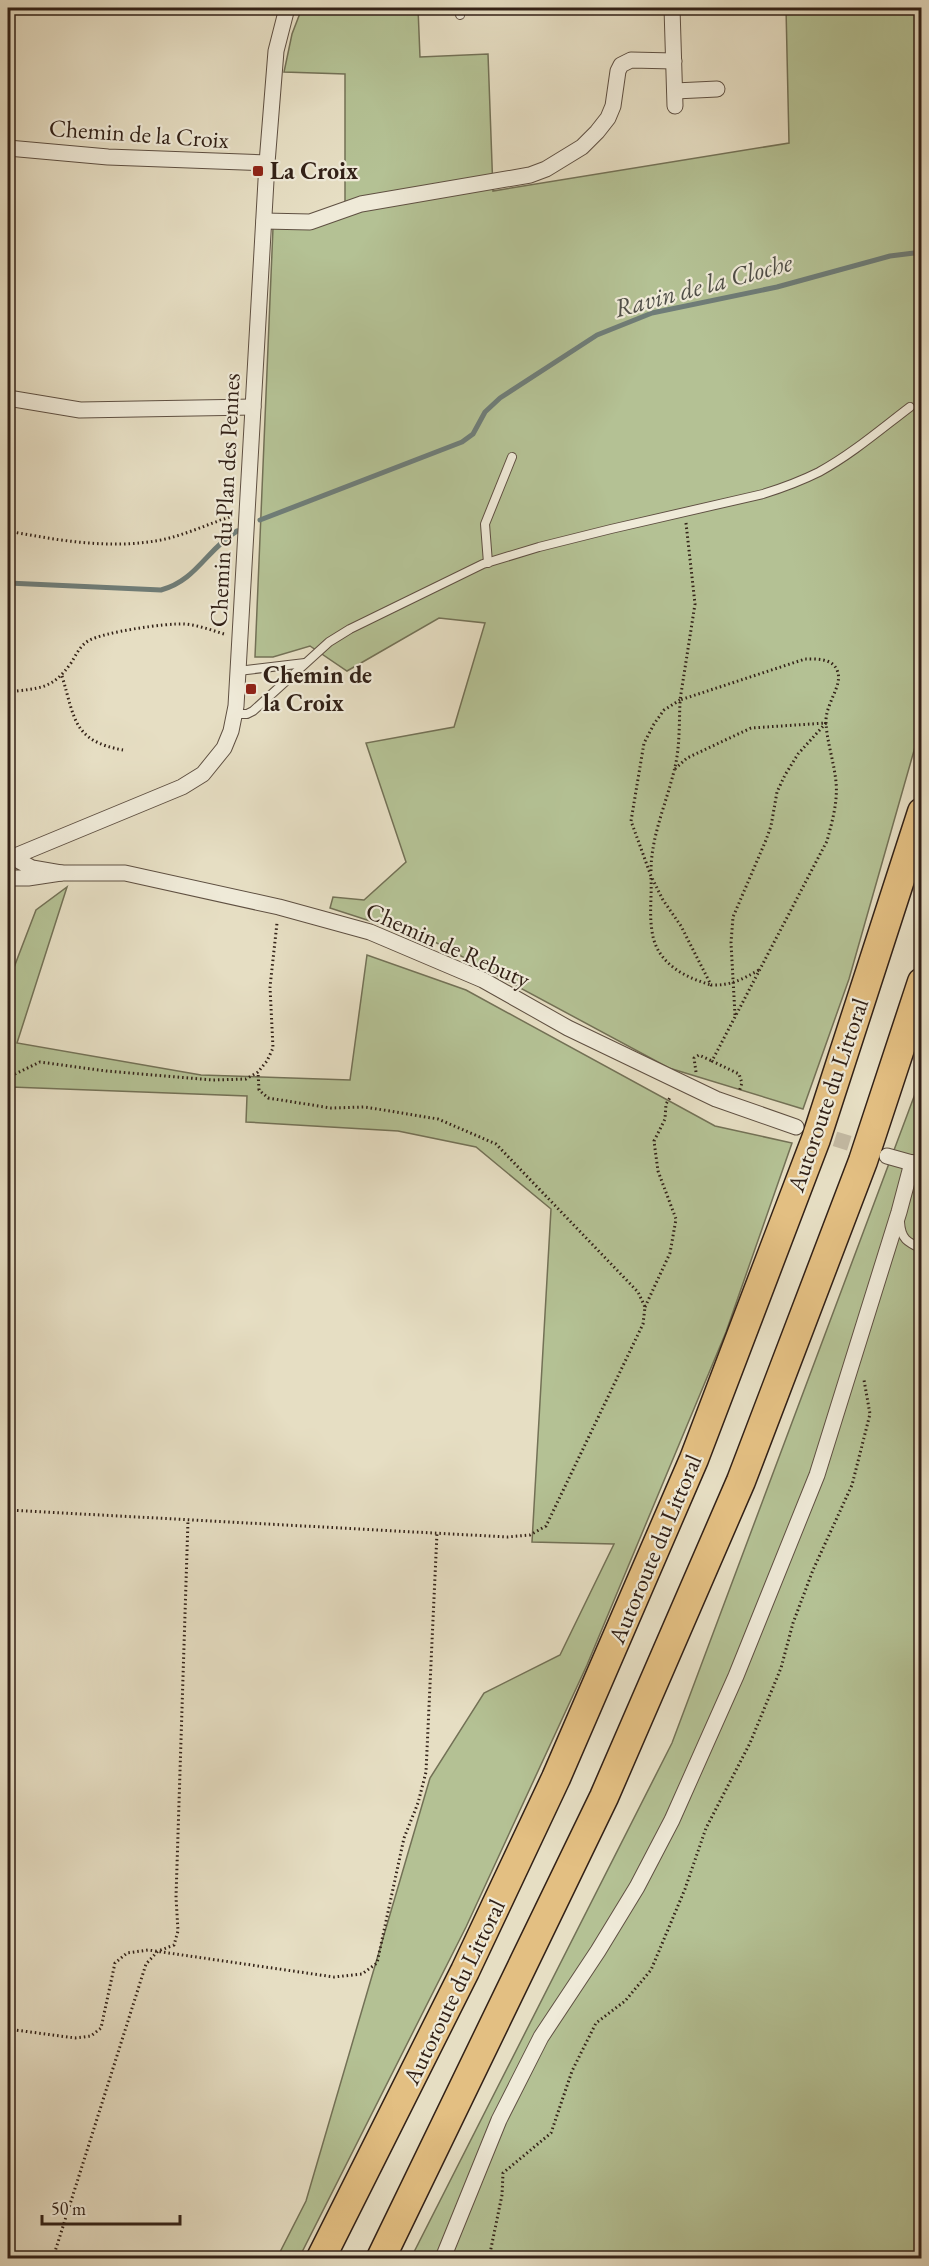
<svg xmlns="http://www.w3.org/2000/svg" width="929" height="2266" font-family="'EB Garamond',serif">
  <rect width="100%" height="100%" fill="#e6dec3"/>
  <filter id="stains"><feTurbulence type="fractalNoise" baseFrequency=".00333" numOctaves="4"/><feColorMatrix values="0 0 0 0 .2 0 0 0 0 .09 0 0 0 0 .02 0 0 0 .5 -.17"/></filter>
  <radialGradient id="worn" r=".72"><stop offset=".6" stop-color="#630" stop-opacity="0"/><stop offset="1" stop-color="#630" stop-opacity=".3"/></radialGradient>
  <g fill="#b4c194" stroke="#737156" stroke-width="1.5">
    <path d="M 302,8 L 418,8 L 420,57 L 488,54 L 493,191 L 789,143 L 786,8 L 921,8 L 921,726 L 849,979 L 803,1109 L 669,1068 L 435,942 L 330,908 L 333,897 L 364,900 L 406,862 L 366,743 L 454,727 L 485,623 L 439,618 L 347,671 L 310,646 L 273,657 L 255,657 L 273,228 L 345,217 L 345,74 L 284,72 L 292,34 Z"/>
    <path d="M 67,887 L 17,1043 L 201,1075 L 350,1080 L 367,955 L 466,990 L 715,1126 L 792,1143 L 726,1332 L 587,1665 L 466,1927 L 299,2258 L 277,2258 L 306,2201 L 430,1778 L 484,1693 L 560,1655 L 614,1544 L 532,1542 L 551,1209 L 476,1147 L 398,1131 L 246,1122 L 247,1096 L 11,1087 L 8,1094 L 8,983 L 36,910 Z"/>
    <path d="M 921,1078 L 921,2258 L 411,2258 L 672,1743 Z"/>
  </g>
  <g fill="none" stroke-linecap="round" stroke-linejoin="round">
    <g stroke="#6f7d78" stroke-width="5">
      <path d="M 260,520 L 462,442 L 473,434 L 485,412 L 500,398 L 597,335 L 652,313 L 777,287 L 890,256 L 922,252"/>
      <path d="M 8,583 L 161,590 C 196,581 207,549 237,531"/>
    </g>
    <path stroke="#c2b8a1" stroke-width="15" stroke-dasharray="15 8" stroke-linecap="butt" d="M 813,1132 L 871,1150"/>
    <defs>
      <g id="lane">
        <path d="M 458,8 L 460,15"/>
        <path d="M 488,563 L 485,524 L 512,457"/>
        <path d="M 238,671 L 305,663"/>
        <path d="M 235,714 L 247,714 L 253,711 L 329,642 L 350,629 L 483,564 L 539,547 L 611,529 L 763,494 C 782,488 801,481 819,472 C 852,454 881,429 910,407"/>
        <path d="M 900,1222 C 901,1239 907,1242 922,1249"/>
      </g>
      <g id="street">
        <path d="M 672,8 L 675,106"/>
        <path d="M 675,91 L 717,89"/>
        <path d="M 8,148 L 108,157 L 267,163"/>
        <path d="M 264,221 L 310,222 L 361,204 L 530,175 L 546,169 L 582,147 L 597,132 L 608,118 L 613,106 L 618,71 L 621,65 L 631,60 L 674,61"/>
        <path d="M 8,398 L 80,410 L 253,407"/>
        <path d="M 8,859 L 182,787 L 203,774 L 224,748 L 231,731 L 236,706 L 238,671 L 267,163 L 276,51 L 287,8"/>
        <path d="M 61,873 L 125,873 L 279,907 L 370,932 L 483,980 L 568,1028 L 716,1099 L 796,1127"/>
        <path d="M 8,878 L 28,878 L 61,873 L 32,868 L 12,857"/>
        <path d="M 887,1156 L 912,1163 L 922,1161"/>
        <path d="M 443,2258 L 499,2120 L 541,2037 L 598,1951 L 637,1887 L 672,1820 L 736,1676 L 817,1475 L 899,1212 L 912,1163"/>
      </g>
      <g id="highway">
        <path d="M 321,2258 L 465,1971 L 556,1778 L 694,1459 L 816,1139 L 922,812"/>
        <path d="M 381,2258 L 604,1797 L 741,1481 L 863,1161 L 922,982"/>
      </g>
    </defs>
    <use href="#lane" stroke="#5f5042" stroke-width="10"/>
    <use href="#street" stroke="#5f5042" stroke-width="17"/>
    <use href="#highway" stroke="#322117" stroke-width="31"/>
    <g stroke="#322117" stroke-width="3" stroke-dasharray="1.5 3" stroke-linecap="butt">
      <path d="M 686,523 L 695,604 L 680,700 L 805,659 C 816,659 832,658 837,670 C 844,685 825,703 826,723 C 827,742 834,762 836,782 C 838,802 832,822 827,841 L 712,1061 L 739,1074 L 742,1083 L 739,1092"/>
      <path d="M 8,531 C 56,540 106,549 155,541 C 181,537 205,525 230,517"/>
      <path d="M 62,676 C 75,719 73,741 123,750"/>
      <path d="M 8,692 C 39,688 52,690 71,663 C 76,655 80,646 88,641 C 103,632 166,623 184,624 C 198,625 211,630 224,634"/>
      <path d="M 680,700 L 664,710 L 654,724 L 644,743 L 631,821 L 651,876 L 663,900 L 681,926 L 711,985 C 730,986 743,979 759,970"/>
      <path d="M 675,769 L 687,758 L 751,728 L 826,723"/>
      <path d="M 651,871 C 651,837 666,804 674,771 C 680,749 679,725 680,702"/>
      <path d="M 651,878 C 652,896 649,913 652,931 C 656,963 684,977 711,985"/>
      <path d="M 735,1015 L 731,943 L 733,917 L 766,840 L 771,826 L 777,792 L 785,775 L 798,754 L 826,723"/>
      <path d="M 696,1072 L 694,1058 L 699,1055 L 712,1061"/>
      <path d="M 8,1080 L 13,1075 L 40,1062 L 106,1071 L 213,1080 L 246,1079 L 258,1072 L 267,1061 L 273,1048 L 270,987 L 277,923"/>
      <path d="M 645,1307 L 670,1253 L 676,1219 L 658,1171 L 654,1141 L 665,1119 L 666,1104 L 671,1096"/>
      <path d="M 8,1510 L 507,1537 L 530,1535 L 546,1526 L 643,1324 L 645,1307 L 638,1292 L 496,1144 L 438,1119 L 365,1107 L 331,1108 L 268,1098 L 259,1090 L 258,1072"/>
      <path d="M 8,2029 L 75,2038 L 91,2036 L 101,2028 L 115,1963 L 127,1953 L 148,1950 L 334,1977 L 362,1974 L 377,1963 L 404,1838 L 418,1803 L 426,1772 L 437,1533"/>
      <path d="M 53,2258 L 146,1964 L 158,1951 L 174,1945 L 178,1931 L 176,1897 L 188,1520"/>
      <path d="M 489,2258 L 502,2195 L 503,2173 L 551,2133 L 572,2071 L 596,2023 L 625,2001 L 651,1970 L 685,1889 L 706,1828 L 750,1743 L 781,1668 L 793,1623 L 813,1570 L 852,1485 L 870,1414 L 864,1380"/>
    </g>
    <use href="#lane" stroke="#efead8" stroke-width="8"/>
    <use href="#street" stroke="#efead8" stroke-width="15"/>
    <use href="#highway" stroke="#e3bf82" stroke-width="28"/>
  </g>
  <g fill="#8f2418" stroke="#efead8" stroke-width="2">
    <rect x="252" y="165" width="12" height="12" rx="3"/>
    <rect x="245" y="683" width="12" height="12" rx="3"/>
  </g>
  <g text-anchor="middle" stroke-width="4.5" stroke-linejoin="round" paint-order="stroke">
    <g font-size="24" fill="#322117" stroke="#efead8">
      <text transform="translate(139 134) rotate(4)" y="8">Chemin de la Croix</text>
      <text transform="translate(225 500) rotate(-87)" y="8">Chemin du Plan des Pennes</text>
      <text transform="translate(448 945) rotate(24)" y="8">Chemin de Rebuty</text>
      <text transform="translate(828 1095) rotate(-71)" y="8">Autoroute du Littoral</text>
      <text transform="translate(655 1549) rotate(-67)" y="8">Autoroute du Littoral</text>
      <text transform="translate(454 1992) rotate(-64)" y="8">Autoroute du Littoral</text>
    </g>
    <g font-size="24" font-weight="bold" fill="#322117" stroke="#efead8" text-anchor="start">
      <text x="270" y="179">La Croix</text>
      <text x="263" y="683">Chemin de<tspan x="263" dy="28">la Croix</tspan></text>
    </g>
    <g font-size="26" font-style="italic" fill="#504f48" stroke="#efead8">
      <text transform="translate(703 285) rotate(-15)" y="9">Ravin de la Cloche</text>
    </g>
  </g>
  <rect width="929" height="2266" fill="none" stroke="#e6dec3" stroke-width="30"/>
  <rect x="9" y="9" width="911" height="2248" fill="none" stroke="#322117" stroke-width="3"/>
  <rect x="15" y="15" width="899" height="2236" fill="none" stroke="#322117" stroke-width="1.5"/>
  <path d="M42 2215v9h138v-9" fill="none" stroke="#322117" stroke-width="3"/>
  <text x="51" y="2215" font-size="18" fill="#322117" stroke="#efead8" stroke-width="4.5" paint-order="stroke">50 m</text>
  <rect width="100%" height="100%" filter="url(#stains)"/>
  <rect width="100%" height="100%" fill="url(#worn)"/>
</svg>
